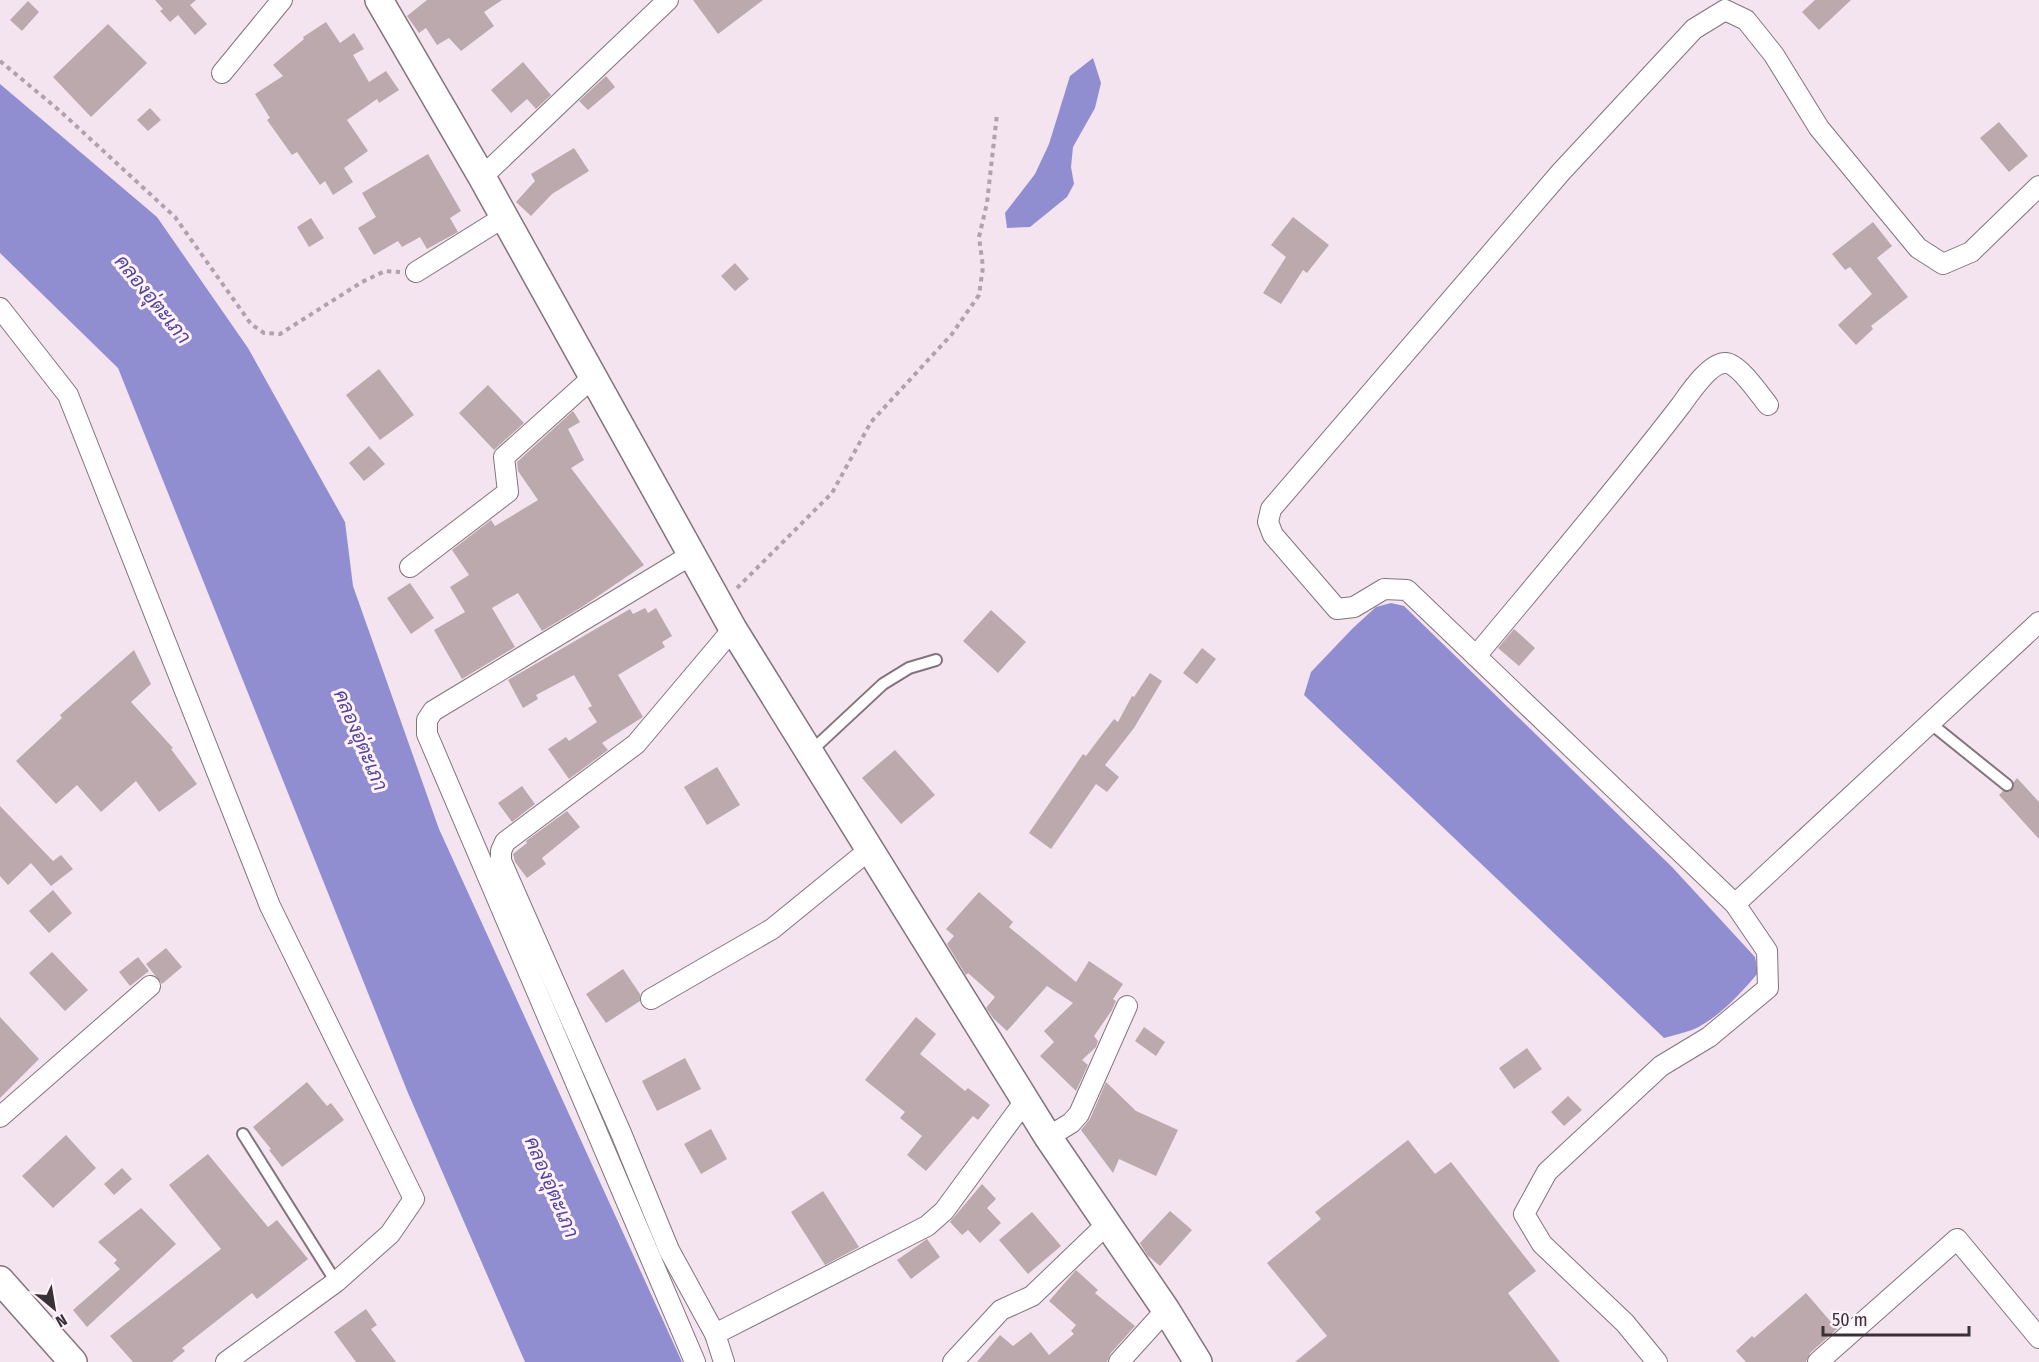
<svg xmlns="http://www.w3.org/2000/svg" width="2039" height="1362" font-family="'Fira Sans Condensed',Sarabun,sans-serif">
  <rect width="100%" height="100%" fill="#f4e4ef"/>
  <g fill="#908ed1">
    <path d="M 1093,58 L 1101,83 L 1095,108 L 1073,147 L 1071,167 L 1074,184 L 1067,197 L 1030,227 L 1007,228 L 1005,213 L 1035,174 L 1049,144 L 1070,76 Z"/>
    <path d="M 0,84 L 157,217 L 248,348 L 345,522 L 353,586 L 439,829 L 682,1362 L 525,1362 L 408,1093 L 118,368 L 0,253 Z"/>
    <path d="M 1391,603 L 1404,606 L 1672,867 L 1755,957 L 1758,973 C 1740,994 1718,1019 1692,1030 C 1684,1033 1674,1035 1664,1038 L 1304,695 L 1311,672 L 1353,628 L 1376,607 Z"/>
  </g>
  <g fill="#bca9ad">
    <path d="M 155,0 L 196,0 L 190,5 L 207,24 L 195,35 L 178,15 L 170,22 L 160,11 L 163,9 Z"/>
    <path d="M 427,0 L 502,0 L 484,12 L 494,26 L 461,51 L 449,38 L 437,45 L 426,28 L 419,33 L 407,16 Z"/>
    <path d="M 693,0 L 763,0 L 718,34 Z"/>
    <path d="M 1815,0 L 1851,0 L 1819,30 L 1802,12 Z"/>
    <path d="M 28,1 L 39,12 L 22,31 L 10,20 Z"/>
    <path d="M 326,22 L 340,43 L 354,33 L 364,49 L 353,55 L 369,82 L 386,71 L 399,90 L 379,103 L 377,99 L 347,120 L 368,151 L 344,168 L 353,182 L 333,195 L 325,181 L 320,185 L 297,152 L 292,155 L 267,120 L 270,118 L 255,94 L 283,76 L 273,65 L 304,39 L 303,37 Z"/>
    <path d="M 108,24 L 147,63 L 91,117 L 53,77 Z"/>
    <path d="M 523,62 L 551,95 L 536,109 L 527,99 L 511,113 L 491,90 Z"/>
    <path d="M 606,76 L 615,87 L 588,110 L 579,101 Z"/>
    <path d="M 150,108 L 161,120 L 148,131 L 137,120 Z"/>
    <path d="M 1999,122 L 2028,156 L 2009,172 L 1980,138 Z"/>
    <path d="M 574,148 L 589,171 L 552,194 L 531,216 L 516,202 L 535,181 L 531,174 Z"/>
    <path d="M 428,154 L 461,211 L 450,218 L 458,232 L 427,249 L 420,237 L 402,247 L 398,241 L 374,255 L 358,228 L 376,217 L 362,193 Z"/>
    <path d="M 1293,217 L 1329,245 L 1307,273 L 1303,270 L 1281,304 L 1263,293 L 1286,257 L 1271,245 Z"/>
    <path d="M 311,218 L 324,238 L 309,247 L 297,227 Z"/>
    <path d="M 1873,222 L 1892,246 L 1877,258 L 1908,297 L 1871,326 L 1873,329 L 1856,345 L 1838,325 L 1872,294 L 1850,267 L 1845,270 L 1832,254 Z"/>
    <path d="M 735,263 L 749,279 L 735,291 L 721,276 Z"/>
    <path d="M 379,369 L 414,415 L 380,440 L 346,395 Z"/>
    <path d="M 488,385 L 524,423 L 494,450 L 459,413 Z"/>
    <path d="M 573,411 L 580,422 L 568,429 L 584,460 L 571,468 L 644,565 L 582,607 L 542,631 L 518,593 L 492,608 L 515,647 L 462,679 L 434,630 L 465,612 L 450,587 L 469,575 L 452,550 L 491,520 L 495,526 L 538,500 L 518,471 L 517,462 Z"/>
    <path d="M 369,446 L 385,464 L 364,481 L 349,463 Z"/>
    <path d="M 410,583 L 434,618 L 411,634 L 387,598 Z"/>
    <path d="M 645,608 L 648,613 L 656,608 L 672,636 L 662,642 L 665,647 L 618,675 L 643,717 L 602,743 L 608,750 L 569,779 L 548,749 L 566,737 L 569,741 L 597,722 L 588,708 L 592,706 L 574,675 L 536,695 L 538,699 L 523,708 L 508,680 L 630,609 L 633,614 Z"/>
    <path d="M 991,610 L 1026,642 L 998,673 L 963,641 Z"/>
    <path d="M 1514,629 L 1535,648 L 1519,666 L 1498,648 Z"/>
    <path d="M 1202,648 L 1216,659 L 1197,684 L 1183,673 Z"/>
    <path d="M 134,650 L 151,684 L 131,702 L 173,748 L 171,749 L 197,784 L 159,812 L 136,781 L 101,812 L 77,785 L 56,804 L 16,761 L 62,718 L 60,715 Z"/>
    <path d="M 1150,673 L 1162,681 L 1134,728 L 1105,765 L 1119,777 L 1107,792 L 1096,784 L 1051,849 L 1029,833 L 1083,754 L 1086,756 L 1114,719 L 1118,722 L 1132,696 L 1134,697 Z"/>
    <path d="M 895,750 L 935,795 L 901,824 L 862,778 Z"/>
    <path d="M 717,767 L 740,805 L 707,825 L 684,787 Z"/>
    <path d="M 2017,778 L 2039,802 L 2039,839 L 1999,795 L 2003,791 L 2009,792 L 2012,790 L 2014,782 Z"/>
    <path d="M 522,786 L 535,804 L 512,822 L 498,803 Z"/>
    <path d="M 0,806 L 53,861 L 61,855 L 73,869 L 51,886 L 31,863 L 8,885 L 0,876 Z"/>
    <path d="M 567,811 L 580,827 L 542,858 L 546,864 L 527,878 L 515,862 L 513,854 L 527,843 L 526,841 Z"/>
    <path d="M 53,890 L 72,913 L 49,933 L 29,911 Z"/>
    <path d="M 979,892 L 1013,922 L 1009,927 L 1076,982 L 1089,961 L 1123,984 L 1113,999 L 1116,1001 L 1112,1010 L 1094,1036 L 1098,1041 L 1096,1047 L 1082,1060 L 1088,1065 L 1076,1091 L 1040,1056 L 1054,1042 L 1044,1031 L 1073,1003 L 1047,986 L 1007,1031 L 994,1019 L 986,1008 L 995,997 L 968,973 L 966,975 L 947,944 L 954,936 L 946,929 Z"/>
    <path d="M 166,948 L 182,967 L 162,984 L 146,964 Z"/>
    <path d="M 52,952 L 88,990 L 65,1011 L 29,973 Z"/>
    <path d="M 138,957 L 149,971 L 130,986 L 119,972 Z"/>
    <path d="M 623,969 L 640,994 L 640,1001 L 606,1023 L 586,994 Z"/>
    <path d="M 0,1017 L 39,1059 L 0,1098 Z"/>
    <path d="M 916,1017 L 936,1034 L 920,1054 L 965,1091 L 968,1088 L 990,1105 L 978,1120 L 973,1116 L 926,1171 L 907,1155 L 922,1136 L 900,1118 L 905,1112 L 865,1080 Z"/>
    <path d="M 1144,1027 L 1165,1042 L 1156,1056 L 1135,1041 Z"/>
    <path d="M 1527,1048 L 1542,1069 L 1514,1089 L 1499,1068 Z"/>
    <path d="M 685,1058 L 701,1089 L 657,1111 L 642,1081 Z"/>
    <path d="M 307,1082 L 327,1106 L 331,1103 L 344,1120 L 282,1167 L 269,1150 L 271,1149 L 253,1127 Z"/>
    <path d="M 1106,1082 L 1136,1111 L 1178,1130 L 1156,1176 L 1119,1159 L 1113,1173 L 1081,1130 L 1090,1119 Z"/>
    <path d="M 1568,1096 L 1582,1110 L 1564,1126 L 1551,1112 Z"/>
    <path d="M 711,1129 L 727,1159 L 701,1174 L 684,1144 Z"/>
    <path d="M 66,1135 L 96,1168 L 53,1208 L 22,1176 Z"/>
    <path d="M 1408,1140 L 1435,1174 L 1451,1162 L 1536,1271 L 1508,1293 L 1560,1362 L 1295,1362 L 1327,1336 L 1267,1263 L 1321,1219 L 1315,1212 Z"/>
    <path d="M 208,1154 L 268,1227 L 277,1220 L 308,1259 L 257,1299 L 252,1293 L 182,1348 L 185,1351 L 172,1362 L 133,1362 L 110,1336 L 221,1249 L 169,1185 Z"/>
    <path d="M 122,1168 L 132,1179 L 114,1195 L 104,1184 Z"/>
    <path d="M 982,1184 L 996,1199 L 987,1208 L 1001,1223 L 980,1243 L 968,1230 L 962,1235 L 950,1222 Z"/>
    <path d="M 823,1191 L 859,1247 L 825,1265 L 791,1212 Z"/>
    <path d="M 141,1208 L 176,1244 L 87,1327 L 73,1310 L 120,1269 L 114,1263 L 117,1260 L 98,1242 Z"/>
    <path d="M 1170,1211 L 1192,1230 L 1160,1266 L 1147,1255 L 1140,1243 Z"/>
    <path d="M 1032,1212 L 1061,1246 L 1028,1274 L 999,1240 Z"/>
    <path d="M 927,1239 L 940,1257 L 911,1279 L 897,1260 Z"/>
    <path d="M 1076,1270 L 1098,1290 L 1095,1293 L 1135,1326 L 1110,1354 L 1107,1362 L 977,1362 L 1000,1335 L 1013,1346 L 1031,1332 L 1049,1355 L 1074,1334 L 1071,1331 L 1076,1325 L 1049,1301 Z"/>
    <path d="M 1806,1293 L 1837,1329 L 1810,1353 L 1806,1362 L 1746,1362 L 1736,1351 L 1752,1336 L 1754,1338 Z"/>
    <path d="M 366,1309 L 377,1325 L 371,1329 L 396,1362 L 356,1362 L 334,1332 Z"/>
  </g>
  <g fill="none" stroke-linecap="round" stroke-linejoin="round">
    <defs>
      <g id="lane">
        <path d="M 1930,723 L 2007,785"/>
        <path d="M 810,752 L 883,684 L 909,668 L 936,660"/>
        <path d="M 243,1134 L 336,1282"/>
      </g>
      <g id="street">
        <path d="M 222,73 L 282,0"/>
        <path d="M 482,177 L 668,0"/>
        <path d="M 416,272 L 504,217"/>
        <path d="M 0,308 L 68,395 L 270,906 L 414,1199 L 390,1234 L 336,1282 L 226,1362"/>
        <path d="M 691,555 L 433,711 L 427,720 L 427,734 L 695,1362"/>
        <path d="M 410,567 L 508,492 L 504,457 L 592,378"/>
        <path d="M 1476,656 C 1545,573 1615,491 1681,405 C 1689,394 1710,362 1726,363 C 1739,364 1760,395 1768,405"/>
        <path d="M 1735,904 L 2039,622"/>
        <path d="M 651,999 L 772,929 L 869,850"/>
        <path d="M 0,1117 L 150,986"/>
        <path d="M 1048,1137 L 1071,1123 L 1079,1114 L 1127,1006"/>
        <path d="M 715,1334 L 927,1226 L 944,1211 L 1025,1101"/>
        <path d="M 724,1362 L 715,1334 L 669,1250 L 621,1133 L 501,861 L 501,851 L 505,842 L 636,744 L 733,629"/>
        <path d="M 953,1362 L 1001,1310 L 1032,1296 L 1107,1224"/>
        <path d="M 1119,1362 L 1166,1310"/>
        <path d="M 1657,1362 L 1625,1323 L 1542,1244 L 1524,1214 L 1547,1172 L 1661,1066 L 1709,1037 L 1768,988 L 1767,951 L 1735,904 L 1407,590 L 1384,589 L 1354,607 L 1337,609 L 1273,535 L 1268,522 L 1271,509 L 1561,172 L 1694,29 L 1725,10 L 1746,20 L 1774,55 L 1819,128 L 1918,248 L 1943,264 L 1971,252 L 2039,186"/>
        <path d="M 1818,1362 L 1957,1239 L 2039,1338"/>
      </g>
      <g id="secondary">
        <path d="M 379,0 L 482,177 L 733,629 L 1048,1137 L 1166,1310 L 1198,1362"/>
        <path d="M 0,1280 L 73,1362"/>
      </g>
    </defs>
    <use href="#lane" stroke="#82747d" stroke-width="14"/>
    <use href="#street" stroke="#82747d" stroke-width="22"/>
    <use href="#secondary" stroke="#82747d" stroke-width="30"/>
    <g stroke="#aea2ab" stroke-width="4" stroke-dasharray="4.5 4.5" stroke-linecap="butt">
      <path d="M 0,61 L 60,111 L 175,217 L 251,324 L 264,333 L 280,334 L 362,282 L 385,271 L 400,272"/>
      <path d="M 737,588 L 832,493 L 871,422 L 952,334 L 979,295 L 983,267 L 979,237 L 987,203 L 997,114"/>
    </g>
    <use href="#lane" stroke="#fff" stroke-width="10"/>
    <use href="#street" stroke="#fff" stroke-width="20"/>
    <use href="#secondary" stroke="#fff" stroke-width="27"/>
  </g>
  <g text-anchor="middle" stroke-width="6" stroke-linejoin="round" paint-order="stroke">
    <g font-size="20" font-style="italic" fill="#504799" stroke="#fff2fb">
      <text transform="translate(153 299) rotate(51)" y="7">คลองอุ่ตะเภา</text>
      <text transform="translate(361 740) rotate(67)" y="7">คลองอุ่ตะเภา</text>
      <text transform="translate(552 1187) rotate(67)" y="7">คลองอุ่ตะเภา</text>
    </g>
  </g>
  <g transform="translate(54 1308) rotate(150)" stroke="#fff2fb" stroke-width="4.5" paint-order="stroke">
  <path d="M0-4.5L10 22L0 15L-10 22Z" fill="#383237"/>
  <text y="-9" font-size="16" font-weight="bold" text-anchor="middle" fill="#383237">N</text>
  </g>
  <path d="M1823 1326v9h146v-9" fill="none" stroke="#383237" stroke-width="3"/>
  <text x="1832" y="1326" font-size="18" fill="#383237" stroke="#fff2fb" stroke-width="4.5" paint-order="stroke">50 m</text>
</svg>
